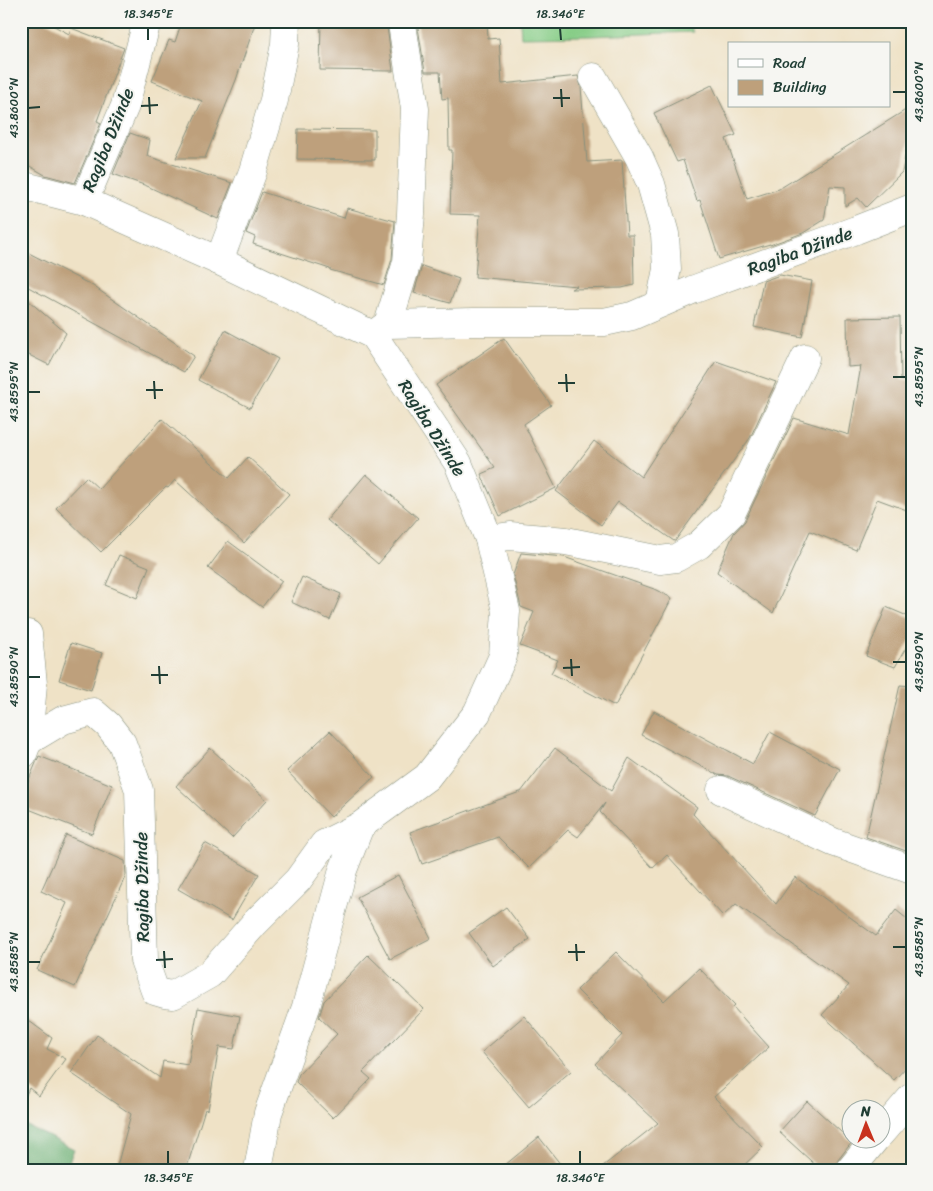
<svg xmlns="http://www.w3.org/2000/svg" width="933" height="1191" font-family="Sriracha,sans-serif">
  <rect width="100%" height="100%" fill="#f6f6f2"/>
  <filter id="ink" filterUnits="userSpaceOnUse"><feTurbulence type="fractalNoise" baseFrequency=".02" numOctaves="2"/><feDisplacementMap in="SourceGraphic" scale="10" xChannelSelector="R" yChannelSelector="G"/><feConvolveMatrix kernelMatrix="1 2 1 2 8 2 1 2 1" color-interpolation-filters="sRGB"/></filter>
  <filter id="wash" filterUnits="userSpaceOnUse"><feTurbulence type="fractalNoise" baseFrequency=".0096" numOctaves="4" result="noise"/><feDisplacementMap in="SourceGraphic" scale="20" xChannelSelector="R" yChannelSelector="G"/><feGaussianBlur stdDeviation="1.12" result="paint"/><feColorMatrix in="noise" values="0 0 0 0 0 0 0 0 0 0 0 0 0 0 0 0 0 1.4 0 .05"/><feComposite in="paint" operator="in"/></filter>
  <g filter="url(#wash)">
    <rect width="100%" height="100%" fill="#efe2c6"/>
    <path fill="#87cd87" stroke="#53855e" d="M 520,21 L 687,21 L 693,32 L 590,36 L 521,37 Z"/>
    <path fill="#6db074" stroke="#467654" d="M 21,1123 L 74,1149 L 66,1170 L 21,1170 Z"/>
    <g id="blocks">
      <g fill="#bea07b">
        <path d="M 21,21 L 45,21 L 69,34 L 71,28 L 124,48 L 97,121 L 101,123 L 75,183 L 45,175 L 21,161 Z"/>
        <path d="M 182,21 L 256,21 L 236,80 L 205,158 L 176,158 L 202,101 L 152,81 L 169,40 L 175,42 Z"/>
        <path d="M 321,21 L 387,21 L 387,26 L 393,71 L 320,70 Z"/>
        <path d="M 417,21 L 487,21 L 488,39 L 499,38 L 502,84 L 578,76 L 581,87 L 587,162 L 622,160 L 627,235 L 633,235 L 634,285 L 622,288 L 571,289 L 577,286 L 475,277 L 480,215 L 450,214 L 452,150 L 449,150 L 448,98 L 442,99 L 440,72 L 425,72 Z"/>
        <path d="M 712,85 L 736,135 L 726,139 L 747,199 L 779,189 L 912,106 L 912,123 L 902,172 L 866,207 L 858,198 L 845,206 L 845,187 L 830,186 L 824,220 L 803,233 L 770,245 L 770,244 L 719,259 L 700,200 L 697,201 L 683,160 L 677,162 L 654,113 Z"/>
        <path d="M 298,129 L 375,130 L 375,160 L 297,159 Z"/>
        <path d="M 130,133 L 150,140 L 147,156 L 232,183 L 218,219 L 147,186 L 113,174 Z"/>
        <path d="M 262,192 L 344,218 L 347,208 L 395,221 L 392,259 L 384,285 L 330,270 L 330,269 L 253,244 L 255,237 L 246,233 Z"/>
        <path d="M 21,249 L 93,286 L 194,356 L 184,372 L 21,283 Z"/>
        <path d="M 422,266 L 459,279 L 450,303 L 414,293 Z"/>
        <path d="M 780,275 L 812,281 L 802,337 L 754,327 L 763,281 Z"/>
        <path d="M 21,294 L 66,333 L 49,365 L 21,351 Z"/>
        <path d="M 900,317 L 901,380 L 912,382 L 912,512 L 877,499 L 856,550 L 810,531 L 773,613 L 717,572 L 734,533 L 745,521 L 794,418 L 849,435 L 861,366 L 848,367 L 847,318 Z"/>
        <path d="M 225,330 L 278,359 L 250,408 L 198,380 Z"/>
        <path d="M 504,338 L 551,405 L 524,424 L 556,488 L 500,516 L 481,474 L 495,468 L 436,385 Z"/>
        <path d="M 716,361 L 776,382 L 750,438 L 675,541 L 674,541 L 618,502 L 601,525 L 556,491 L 594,441 L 641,477 Z"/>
        <path d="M 162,419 L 229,478 L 248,457 L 289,494 L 244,543 L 175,480 L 168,488 L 166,487 L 101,552 L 56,508 L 86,477 L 99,489 Z"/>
        <path d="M 366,474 L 418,518 L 378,564 L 327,520 Z"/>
        <path d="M 228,541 L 282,581 L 262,607 L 208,568 Z"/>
        <path d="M 521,553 L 564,557 L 654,589 L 672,598 L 615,706 L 551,673 L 558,660 L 520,646 L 534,612 L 521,607 L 513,575 Z"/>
        <path d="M 119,555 L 149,567 L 137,598 L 106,585 Z"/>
        <path d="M 302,577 L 341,594 L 330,620 L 291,602 Z"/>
        <path d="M 886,607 L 912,618 L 912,637 L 895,667 L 866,656 Z"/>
        <path d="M 71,643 L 102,653 L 91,690 L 59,680 Z"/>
        <path d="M 900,685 L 912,686 L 912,853 L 866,837 Z"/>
        <path d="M 654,711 L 753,764 L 770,732 L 840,769 L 815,816 L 728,776 L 718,775 L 641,735 Z"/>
        <path d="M 330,731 L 374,777 L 331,817 L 287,771 Z"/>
        <path d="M 210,748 L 267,800 L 232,838 L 176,786 Z"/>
        <path d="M 555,748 L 611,791 L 629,758 L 697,807 L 693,814 L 776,904 L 795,877 L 876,936 L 896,910 L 912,923 L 912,1061 L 894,1080 L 822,1015 L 849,985 L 736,904 L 723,916 L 667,855 L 653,868 L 600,812 L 605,803 L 578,837 L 568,830 L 529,868 L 498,837 L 422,864 L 410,832 L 520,792 L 521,792 Z"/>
        <path d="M 39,756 L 112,785 L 92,834 L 21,806 L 21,798 Z"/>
        <path d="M 66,835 L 125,861 L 126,875 L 75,987 L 37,970 L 67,903 L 41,891 Z"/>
        <path d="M 205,843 L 259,874 L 232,920 L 178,889 Z"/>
        <path d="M 398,875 L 431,938 L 390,959 L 357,897 Z"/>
        <path d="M 506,907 L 530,939 L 493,966 L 469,933 Z"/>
        <path d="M 616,952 L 664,1001 L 699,968 L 735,1005 L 733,1007 L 769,1047 L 714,1097 L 763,1147 L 739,1170 L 598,1170 L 658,1123 L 595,1064 L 622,1035 L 577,990 Z"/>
        <path d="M 368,955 L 424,1009 L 363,1072 L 371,1079 L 333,1118 L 296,1082 L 299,1074 L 337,1034 L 319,1017 L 324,1001 Z"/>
        <path d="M 198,1008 L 240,1016 L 234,1049 L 219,1047 L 208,1110 L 205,1109 L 186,1170 L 116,1170 L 131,1114 L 71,1073 L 97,1035 L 160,1078 L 163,1061 L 188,1065 Z"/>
        <path d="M 21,1015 L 52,1038 L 47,1049 L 66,1059 L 39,1096 L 29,1088 L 21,1106 Z"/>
        <path d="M 524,1016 L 571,1071 L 529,1107 L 482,1052 Z"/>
        <path d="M 807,1101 L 852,1142 L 838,1160 L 835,1170 L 821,1170 L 779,1132 Z"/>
        <path d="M 539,1137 L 565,1170 L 499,1170 Z"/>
      </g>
    </g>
  </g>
  <g filter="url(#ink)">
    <use href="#blocks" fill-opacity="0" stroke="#87907d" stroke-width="1"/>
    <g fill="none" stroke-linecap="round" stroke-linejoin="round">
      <defs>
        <g id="minor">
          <path d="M 593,77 L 639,157 L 651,184 L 665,234 L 667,269 L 660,303"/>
          <path d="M 21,185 L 84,201 L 219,261 L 373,335 L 458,463 L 489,539 L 506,611 L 503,656 L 477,713 L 427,777 L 360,826 L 343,870 L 306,1007 L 268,1113 L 258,1170"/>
          <path d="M 84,201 L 125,106 L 147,21"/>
          <path d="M 219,261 L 253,171 L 274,100 L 285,44 L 286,21"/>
          <path d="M 388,324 L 407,262 L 411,214 L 415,109 L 402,24"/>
          <path d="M 373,335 L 388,324 L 473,322 L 604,322 L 632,316 L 692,290 L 856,230 L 912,208"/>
          <path d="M 489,539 L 510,536 L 566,541 L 660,560 L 676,558 L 699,545 L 731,514 L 805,358"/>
          <path d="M 28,741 L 63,720 L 93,712 L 108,725 L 122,743 L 139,790 L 144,960 L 155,991 L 165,994 L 173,995 L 210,974 L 255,923 L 298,880 L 324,844 L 360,826"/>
          <path d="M 23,754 L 28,741 L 33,684 L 28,634"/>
          <path d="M 721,790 L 833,842 L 912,870"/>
          <path d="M 880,1134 L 912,1097"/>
          <path d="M 850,1170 L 876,1138"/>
        </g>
      </defs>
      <use href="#minor" stroke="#87907d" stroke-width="29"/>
      <use href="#minor" stroke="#fff" stroke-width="28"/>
    </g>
  </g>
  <path fill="none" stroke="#1f3d34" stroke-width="2" d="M 148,28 L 148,40M 560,28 L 561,40M 561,89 L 562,107M 893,92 L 906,92M 149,97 L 150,114M 553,98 L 570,98M 141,106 L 158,105M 28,108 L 40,107M 566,374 L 567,392M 893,377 L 906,377M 154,381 L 155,399M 558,383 L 575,383M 146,390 L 163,390M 28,392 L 40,392M 571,659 L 572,676M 893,662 L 906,662M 159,666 L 160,684M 563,668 L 580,667M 151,675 L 168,675M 28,677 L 40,677M 576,944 L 577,961M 893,947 L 906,947M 164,951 L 165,968M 568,952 L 585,952M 156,960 L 173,959M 28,962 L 40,962M 168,1151 L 168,1164M 580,1151 L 580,1164"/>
  <g text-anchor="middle" stroke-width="4" stroke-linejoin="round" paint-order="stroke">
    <g font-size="18" fill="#1f3d34" stroke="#f6f6f2">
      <text transform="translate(108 140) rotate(-68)" y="6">Ragiba Džinde</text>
      <text transform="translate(800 251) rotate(-20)" y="6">Ragiba Džinde</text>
      <text transform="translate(432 428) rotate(58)" y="6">Ragiba Džinde</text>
      <text transform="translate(142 887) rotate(-91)" y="6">Ragiba Džinde</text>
    </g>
  </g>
  <rect width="933" height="1191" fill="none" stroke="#f6f6f2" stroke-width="55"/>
  <rect x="728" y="42" width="162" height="65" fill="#f6f6f2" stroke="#a0aca6"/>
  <rect x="738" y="59" width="25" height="8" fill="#ffffff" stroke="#a0aca6"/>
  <text x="773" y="68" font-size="15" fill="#1f3d34">Road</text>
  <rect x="738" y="80" width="25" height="15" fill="#bea07b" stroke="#a0aca6"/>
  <text x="773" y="92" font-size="15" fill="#1f3d34">Building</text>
  <g transform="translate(866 1124) rotate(359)"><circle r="24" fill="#f6f6f2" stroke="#a0aca6"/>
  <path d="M0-4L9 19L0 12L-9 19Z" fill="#c8321e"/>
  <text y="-8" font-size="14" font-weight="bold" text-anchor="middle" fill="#1f3d34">N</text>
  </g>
  <rect x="28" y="28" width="878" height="1136" fill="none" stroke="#1f3d34" stroke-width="2"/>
  <g font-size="12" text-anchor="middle" fill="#1f3d34">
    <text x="148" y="18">18.345°E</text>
    <text x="560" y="18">18.346°E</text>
    <text transform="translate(919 92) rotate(-90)" y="4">43.8600°N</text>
    <text transform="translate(14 108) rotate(-90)" y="4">43.8600°N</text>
    <text transform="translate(919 377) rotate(-90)" y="4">43.8595°N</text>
    <text transform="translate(14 392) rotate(-90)" y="4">43.8595°N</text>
    <text transform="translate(919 662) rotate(-90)" y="4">43.8590°N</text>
    <text transform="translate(14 677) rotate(-90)" y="4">43.8590°N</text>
    <text transform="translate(919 947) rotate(-90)" y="4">43.8585°N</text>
    <text transform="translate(14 962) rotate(-90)" y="4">43.8585°N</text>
    <text x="168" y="1182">18.345°E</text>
    <text x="580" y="1182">18.346°E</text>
  </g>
</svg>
